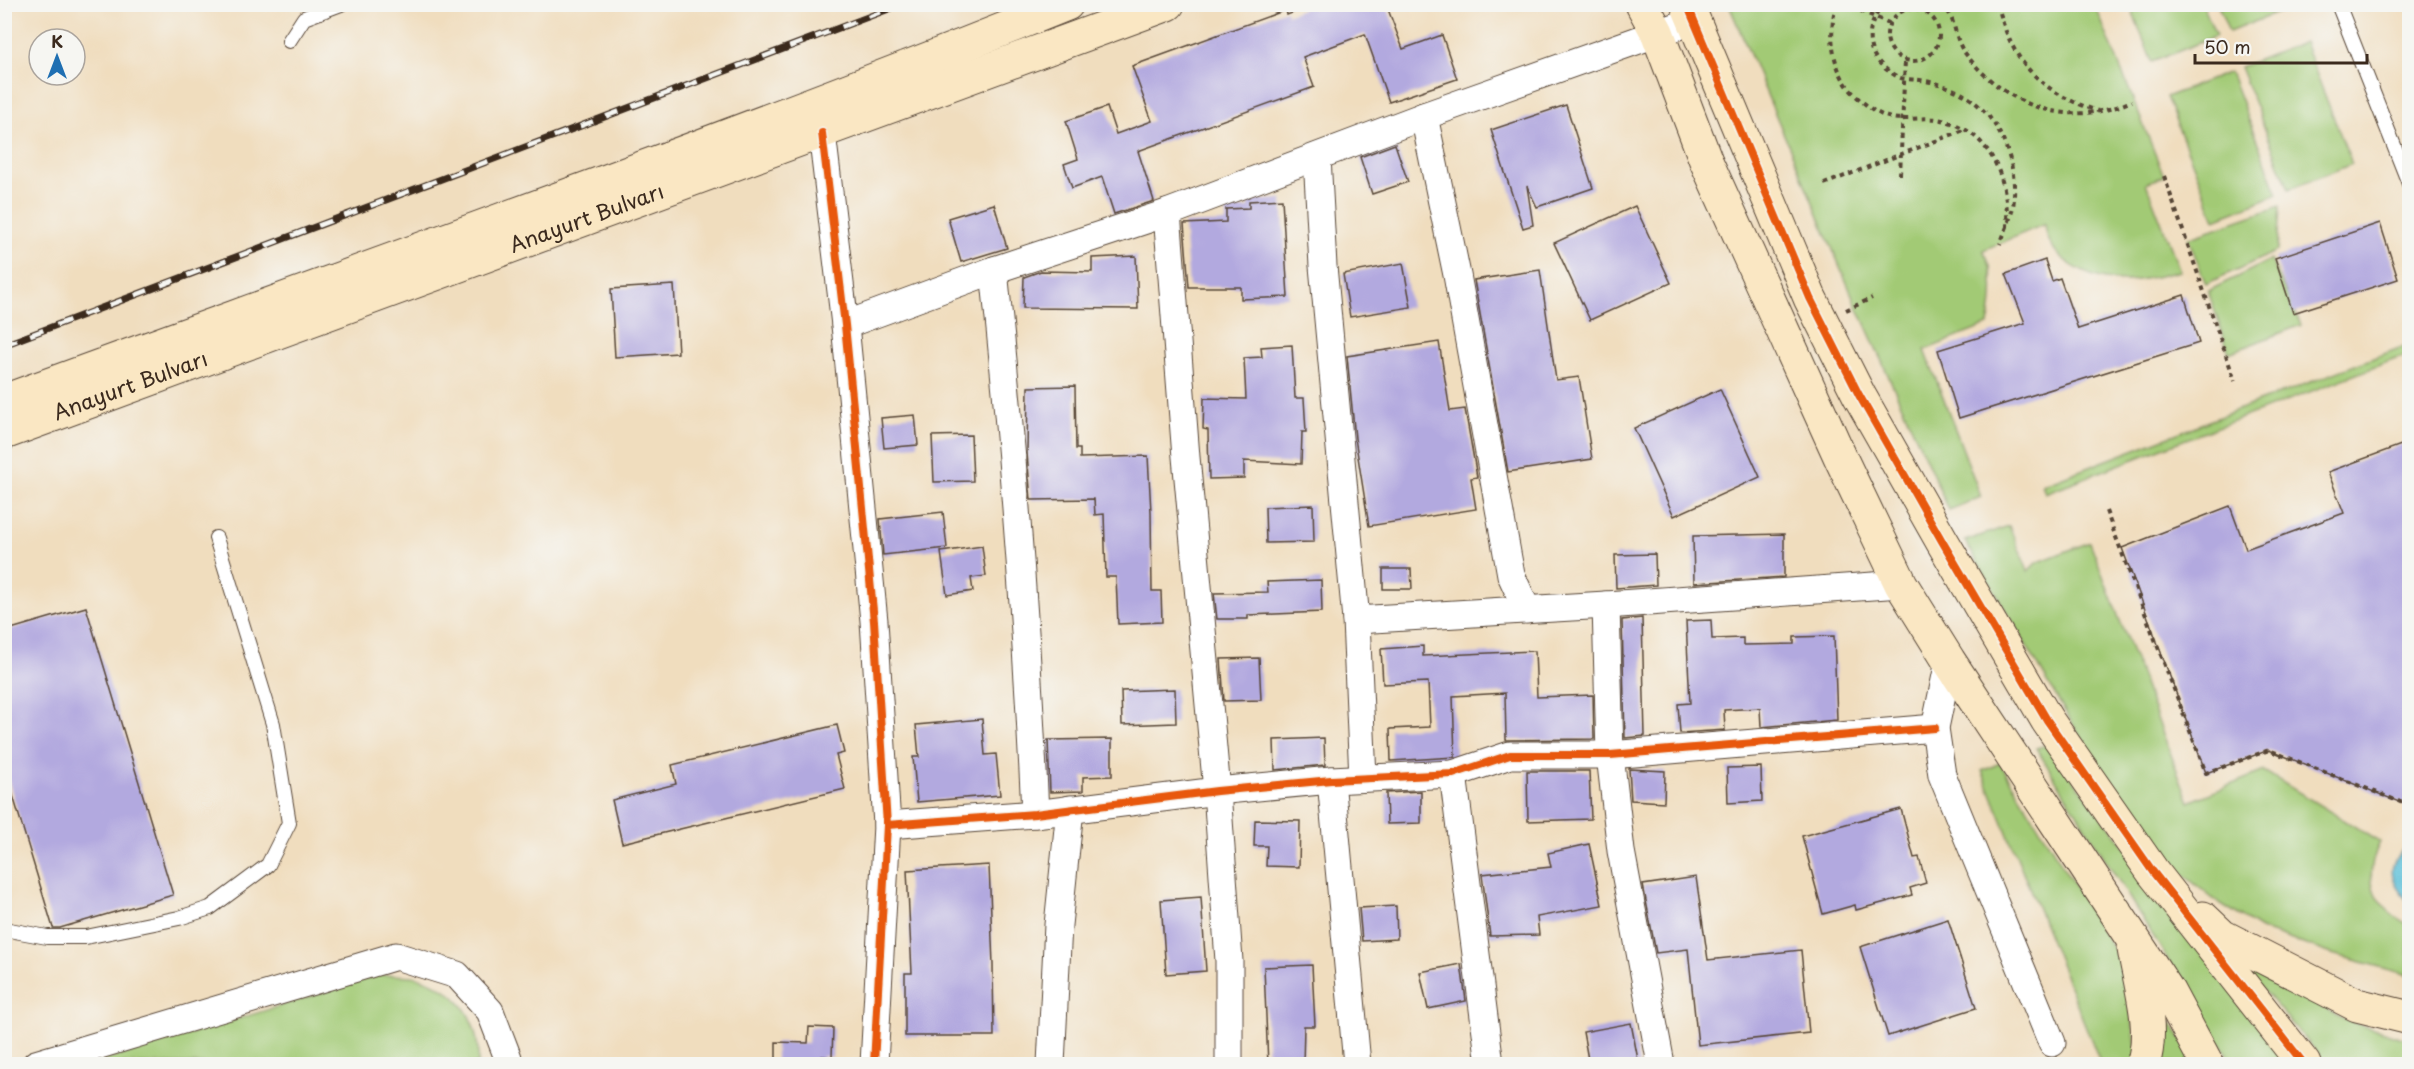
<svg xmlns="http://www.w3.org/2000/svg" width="2414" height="1069" font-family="'Playpen Sans',sans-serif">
  <rect width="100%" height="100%" fill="#f6f6f2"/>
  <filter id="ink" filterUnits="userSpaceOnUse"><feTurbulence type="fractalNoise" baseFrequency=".0167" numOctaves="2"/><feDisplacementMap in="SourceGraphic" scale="12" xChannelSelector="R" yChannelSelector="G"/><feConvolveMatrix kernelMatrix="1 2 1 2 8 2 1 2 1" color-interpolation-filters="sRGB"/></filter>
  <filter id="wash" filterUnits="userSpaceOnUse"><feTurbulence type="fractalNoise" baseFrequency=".008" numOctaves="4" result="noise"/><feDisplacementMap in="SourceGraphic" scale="24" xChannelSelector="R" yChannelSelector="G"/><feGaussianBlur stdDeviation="1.35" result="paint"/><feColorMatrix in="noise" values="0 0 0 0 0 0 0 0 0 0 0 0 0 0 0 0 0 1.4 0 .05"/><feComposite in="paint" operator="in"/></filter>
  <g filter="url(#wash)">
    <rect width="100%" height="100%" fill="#f0ddbe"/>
    <g fill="#a2ca75" stroke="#6e7a4a" stroke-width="1.5">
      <path d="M 2291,4 L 2292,7 L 2229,32 L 2218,5 Z"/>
      <path d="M 1729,5 L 2095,5 L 2164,176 L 2146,183 L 2180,271 C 2162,275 2143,281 2125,281 C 2092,281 2047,261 2045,224 L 1983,250 C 1996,270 1993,302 1988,325 L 1925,350 L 1981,497 L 1949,510 L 1855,302 Z"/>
      <path d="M 2130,5 L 2203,5 L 2216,36 L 2152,62 Z"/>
      <path d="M 2304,42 L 2352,164 L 2289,189 L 2240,67 Z"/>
      <path d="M 2230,72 L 2278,194 L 2215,219 L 2166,97 Z"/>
      <path d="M 2280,206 L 2277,251 L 2206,284 L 2188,238 Z"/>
      <path d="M 2271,260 L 2301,325 L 2229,353 L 2208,291 Z"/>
      <path d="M 2407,345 L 2409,354 L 2045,493 L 2042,485 Z"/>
      <path d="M 2009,526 L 2028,571 L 2036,563 L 2090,542 L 2189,802 L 2264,771 L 2380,842 C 2361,881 2374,906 2409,925 L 2409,975 L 2332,954 L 2260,929 L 2212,898 L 2151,848 L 2132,821 L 2066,713 L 1965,541 Z"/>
      <path d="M 2047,745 L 2293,1064 L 2233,1064 L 2036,748 Z"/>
      <path d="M 2000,763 L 2124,967 L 2139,1064 L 2101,1064 L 1982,771 Z"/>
      <path d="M 2228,950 L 2295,992 L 2348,1021 L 2409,1040 L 2409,1064 L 2327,1064 Z"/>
      <path d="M 379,975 C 391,976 406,974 417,977 C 461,990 480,1020 478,1064 L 93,1064 Z"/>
      <path d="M 2162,1008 L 2198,1064 L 2161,1064 L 2164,1056 Z"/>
    </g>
    <path fill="#5bc0d9" stroke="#4b757c" stroke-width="1.5" d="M 2406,847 L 2409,859 L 2405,870 L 2409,885 L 2409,902 C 2391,884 2384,866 2406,847 Z"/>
    <g id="blocks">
      <g fill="#b2a9df">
        <path d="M 1315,4 L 1386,4 L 1403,49 L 1442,35 L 1457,79 L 1389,102 L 1365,34 L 1303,57 L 1314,87 L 1138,151 L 1154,201 L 1114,214 L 1102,177 L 1072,188 L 1064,164 L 1078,159 L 1066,121 L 1107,107 L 1116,134 L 1152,121 L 1132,66 L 1286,10 L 1287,15 Z"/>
        <path d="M 1566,105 L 1593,188 L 1537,207 L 1527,186 L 1533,225 L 1523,228 L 1491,130 Z"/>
        <path d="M 1395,144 L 1408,182 L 1372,194 L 1360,157 Z"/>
        <path d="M 1282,199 L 1288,297 L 1241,299 L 1241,287 L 1189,287 L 1184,224 L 1226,222 L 1226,209 L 1249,208 L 1249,201 Z"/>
        <path d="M 994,204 L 1007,248 L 961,262 L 948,218 Z"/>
        <path d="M 1635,206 L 1671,283 L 1590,320 L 1554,243 Z"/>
        <path d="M 2380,223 L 2398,279 L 2293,313 L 2275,258 Z"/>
        <path d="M 1136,256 L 1138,309 L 1023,308 L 1024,277 L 1041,271 L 1092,272 L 1092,258 Z"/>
        <path d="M 2045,260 L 2052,281 L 2060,278 L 2078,329 L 2184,295 L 2199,343 L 1959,418 L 1938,350 L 2025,323 L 2006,274 Z"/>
        <path d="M 1403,263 L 1411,307 L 1350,317 L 1343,274 Z"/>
        <path d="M 1540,270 L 1556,380 L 1579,377 L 1592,459 L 1508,472 L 1474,280 Z"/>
        <path d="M 674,285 L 678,353 L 615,357 L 611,289 Z"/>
        <path d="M 1439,342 L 1450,411 L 1465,409 L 1477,477 L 1471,478 L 1476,509 L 1369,526 L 1355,438 L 1347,356 Z"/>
        <path d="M 1292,345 L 1295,398 L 1304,398 L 1306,432 L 1302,432 L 1301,464 L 1244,461 L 1244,478 L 1209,479 L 1208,430 L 1203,429 L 1204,398 L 1246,399 L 1244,358 L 1262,357 L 1261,347 Z"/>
        <path d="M 1075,386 L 1076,449 L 1080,449 L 1080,458 L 1148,456 L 1151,512 L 1152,591 L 1161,591 L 1162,622 L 1118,624 L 1116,577 L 1106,577 L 1104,514 L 1095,515 L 1094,499 L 1031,500 L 1027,453 L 1028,387 Z"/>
        <path d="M 1720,389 L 1760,477 L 1674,516 L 1634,428 Z"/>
        <path d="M 915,415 L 918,445 L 884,448 L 881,418 Z"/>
        <path d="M 971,435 L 973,481 L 934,482 L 932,436 Z"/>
        <path d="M 2409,442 L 2409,806 L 2269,750 L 2206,773 L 2122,548 L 2230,506 L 2246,549 L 2344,513 L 2328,472 Z"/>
        <path d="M 1313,505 L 1314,542 L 1266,543 L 1265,507 Z"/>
        <path d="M 943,512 L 947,548 L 883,555 L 880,519 Z"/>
        <path d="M 1784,534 L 1784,577 L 1694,583 L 1693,536 Z"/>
        <path d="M 982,546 L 986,576 L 971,578 L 973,591 L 947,595 L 941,552 Z"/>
        <path d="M 1655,554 L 1656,585 L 1616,588 L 1615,555 Z"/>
        <path d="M 1383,569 L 1411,569 L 1412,589 L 1383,589 Z"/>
        <path d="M 1321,580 L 1322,612 L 1248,615 L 1248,619 L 1217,619 L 1214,593 L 1268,592 L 1267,582 Z"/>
        <path d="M 86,607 L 173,895 L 60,928 L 53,928 L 4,766 L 4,631 Z"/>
        <path d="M 1642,618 L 1645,736 L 1625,738 L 1622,620 Z"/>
        <path d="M 1711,620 L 1712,639 L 1743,638 L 1743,645 L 1794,644 L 1794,637 L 1834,636 L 1837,720 L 1761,727 L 1760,708 L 1724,710 L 1725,730 L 1680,733 L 1678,704 L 1690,703 L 1686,621 Z"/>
        <path d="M 1423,646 L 1423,656 L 1535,651 L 1537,697 L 1593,695 L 1594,739 L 1506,740 L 1505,693 L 1453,696 L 1455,757 L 1391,761 L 1390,729 L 1430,727 L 1428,682 L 1383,684 L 1381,649 Z"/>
        <path d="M 1259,658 L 1261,700 L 1224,701 L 1221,659 Z"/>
        <path d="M 1175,689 L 1176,723 L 1122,725 L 1121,691 Z"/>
        <path d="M 982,719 L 985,755 L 996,754 L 1000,795 L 917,802 L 913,757 L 919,757 L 916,725 Z"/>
        <path d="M 837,725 L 844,753 L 836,755 L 845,789 L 622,843 L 612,800 L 676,784 L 672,765 Z"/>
        <path d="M 1324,738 L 1325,765 L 1275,770 L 1274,740 Z"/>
        <path d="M 1112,739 L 1112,776 L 1083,777 L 1083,791 L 1050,792 L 1048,740 Z"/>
        <path d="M 1761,767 L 1762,801 L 1728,803 L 1727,768 Z"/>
        <path d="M 1629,769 L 1665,771 L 1664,802 L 1631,800 Z"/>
        <path d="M 1527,771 L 1589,771 L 1591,819 L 1528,821 Z"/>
        <path d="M 1421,791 L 1421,823 L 1387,824 L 1386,793 Z"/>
        <path d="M 1901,809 L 1914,858 L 1919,857 L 1926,883 L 1910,888 L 1912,895 L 1856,910 L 1855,905 L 1823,914 L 1802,836 Z"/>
        <path d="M 1255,820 L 1300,821 L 1299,867 L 1266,866 L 1267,846 L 1254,846 Z"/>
        <path d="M 1589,844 L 1602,905 L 1537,917 L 1539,935 L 1490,936 L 1482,874 L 1551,867 L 1548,853 Z"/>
        <path d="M 989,865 L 993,965 L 994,1036 L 905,1036 L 905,973 L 912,973 L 907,870 Z"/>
        <path d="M 1696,877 L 1708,960 L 1801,950 L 1809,1033 L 1698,1045 L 1688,949 L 1656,953 L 1643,885 Z"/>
        <path d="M 1201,897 L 1206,971 L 1166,974 L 1161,900 Z"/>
        <path d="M 1396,906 L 1397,939 L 1362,941 L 1359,908 Z"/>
        <path d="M 1948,919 L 1976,1008 L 1888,1036 L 1860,947 Z"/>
        <path d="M 1461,964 L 1466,1001 L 1428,1009 L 1420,972 Z"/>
        <path d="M 1312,965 L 1315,1026 L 1304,1026 L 1303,1065 L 1268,1065 L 1264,967 Z"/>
        <path d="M 1631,1023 L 1639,1065 L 1589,1065 L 1583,1032 Z"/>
        <path d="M 809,1027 L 833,1028 L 832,1057 L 822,1056 L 822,1065 L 776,1065 L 776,1042 L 808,1043 Z"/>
      </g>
    </g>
  </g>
  <g filter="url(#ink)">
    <use href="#blocks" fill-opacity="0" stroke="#564536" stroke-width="1.5"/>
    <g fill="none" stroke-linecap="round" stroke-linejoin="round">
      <defs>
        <g id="lane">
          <path d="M 2338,4 L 2410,186"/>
          <path d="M 289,41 L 304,18 L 341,4"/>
          <path d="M 4,929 L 47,937 L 86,937 L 179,918 L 210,908 L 268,865 L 289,823 L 273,724 L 216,538"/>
        </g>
        <g id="street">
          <path d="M 1424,116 L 1457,275 L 1511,575 L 1527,610"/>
          <path d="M 822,133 L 845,325 L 874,621 L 887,825 L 874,1064"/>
          <path d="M 1317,157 L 1323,266 L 1356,620 L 1363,778"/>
          <path d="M 1167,213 L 1186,457 L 1217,791 L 1229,961 L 1229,1064"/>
          <path d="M 994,270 C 1013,451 1027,632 1035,814"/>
          <path d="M 845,325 L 994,270 L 1167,213 L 1424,116 L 1695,20"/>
          <path d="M 1606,605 L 1610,755 L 1621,851 L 1661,1064"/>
          <path d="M 1356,620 L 1606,605 L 1901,584"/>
          <path d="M 1949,661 L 1935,728 L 1942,775 L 2052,1043"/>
          <path d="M 1453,774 L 1490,1064"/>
          <path d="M 1331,780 L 1357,1064"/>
          <path d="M 887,825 L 1035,814 L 1217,791 L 1331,780 L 1453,774 L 1510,755 L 1610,755 L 1935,728"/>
          <path d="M 36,1064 L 396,956 L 457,975 L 490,1011 L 508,1058 L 506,1064"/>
          <path d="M 1051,1064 L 1058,925 L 1070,809"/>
        </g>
        <g id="secondary">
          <path d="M 1642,4 L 1657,32 L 1706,161 L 1842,461 L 1901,584 L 1949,661 L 2168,991 L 2207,1064"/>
          <path d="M 1687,4 L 1810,298 L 1859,395 L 1942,541 L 2047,720 L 2153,872 L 2304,1064"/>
          <path d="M 4,401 C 359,271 716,145 1067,4"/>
          <path id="s1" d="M 4,433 C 392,289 781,149 1168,4"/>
          <path d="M 2203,918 L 2222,936 L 2357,1005 L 2410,1018"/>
          <path d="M 2134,949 C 2140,985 2155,1029 2143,1064"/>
        </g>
      </defs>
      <use href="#lane" stroke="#564536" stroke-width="16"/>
      <use href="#street" stroke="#564536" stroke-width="29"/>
      <use href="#secondary" stroke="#564536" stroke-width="35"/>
      <g stroke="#564536" stroke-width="4" stroke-dasharray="4.5 4.5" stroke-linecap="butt">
        <path d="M 1836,4 C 1827,41 1833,79 1864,103 C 1872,110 1881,116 1892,118 C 1908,121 1925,116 1942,120 C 1992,132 2009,181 2007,227"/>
        <path d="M 1844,4 L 1889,23"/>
        <path d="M 1883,4 C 1862,33 1865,59 1898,77 C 1904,80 1913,79 1920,80 C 1934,82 1947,86 1959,92 C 1996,110 2016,157 2014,196 C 2014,212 2006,229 2000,244"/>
        <path d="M 1942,4 C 1957,18 1953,38 1965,53 C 2007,108 2069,129 2132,101"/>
        <path d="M 1998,4 C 2010,62 2043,94 2098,111"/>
        <circle cx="1913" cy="35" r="26"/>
        <path d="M 1921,10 L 1924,4"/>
        <path d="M 1900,175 L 1905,60"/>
        <path d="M 2164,176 L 2235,381"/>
        <path d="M 1824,184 L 1964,130"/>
        <path d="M 1846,310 L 1872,298"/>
        <path d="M 2106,511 L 2206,773 L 2269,750 L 2408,805"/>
        <path d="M 2410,800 L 2408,805 L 2410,810"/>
      </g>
      <use href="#lane" stroke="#fff" stroke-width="14"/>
      <use href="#street" stroke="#fff" stroke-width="27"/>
      <use href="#secondary" stroke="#fae7c3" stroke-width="33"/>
      <defs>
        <path id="rail" d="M 4,345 L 902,4"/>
      </defs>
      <use href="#rail" stroke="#3b2a1e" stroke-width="7"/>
      <use href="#rail" stroke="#f6f6f2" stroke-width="4.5" stroke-dasharray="14" stroke-linecap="butt"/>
      <defs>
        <g id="cycleway">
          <path d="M 1687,4 L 1810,298 L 1859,395 L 1942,541 L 2047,720 L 2153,872 L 2304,1064"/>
          <path d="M 822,133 L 845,325 L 874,621 L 887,825 L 874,1064"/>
          <path d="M 887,825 L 1035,814 L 1217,791 L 1331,780 L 1453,774 L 1510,755 L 1610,755 L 1935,728"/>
        </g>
      </defs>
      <use href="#cycleway" stroke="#f6f6f2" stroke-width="11"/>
      <use href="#cycleway" stroke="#e8590c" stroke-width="8"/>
    </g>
  </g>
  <g text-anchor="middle" stroke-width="6" stroke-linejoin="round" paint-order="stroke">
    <g font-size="21" fill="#3b2a1e" stroke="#f6f6f2">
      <text dy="7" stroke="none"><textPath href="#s1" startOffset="621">Anayurt Bulvarı</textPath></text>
      <text dy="7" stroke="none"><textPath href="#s1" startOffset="135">Anayurt Bulvarı</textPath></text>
    </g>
  </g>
  <rect width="2414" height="1069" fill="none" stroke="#f6f6f2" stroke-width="24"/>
  <g transform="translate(57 57)"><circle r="28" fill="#f6f6f2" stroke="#aba49d" stroke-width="1.5"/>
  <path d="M0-4.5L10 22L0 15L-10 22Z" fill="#1f6fb2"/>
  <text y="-9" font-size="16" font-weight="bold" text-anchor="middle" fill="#3b2a1e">K</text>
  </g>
  <path d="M2195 54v9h172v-9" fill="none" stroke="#3b2a1e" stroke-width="3"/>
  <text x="2204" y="54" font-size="18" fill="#3b2a1e" stroke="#f6f6f2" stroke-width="4.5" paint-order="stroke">50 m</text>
</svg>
